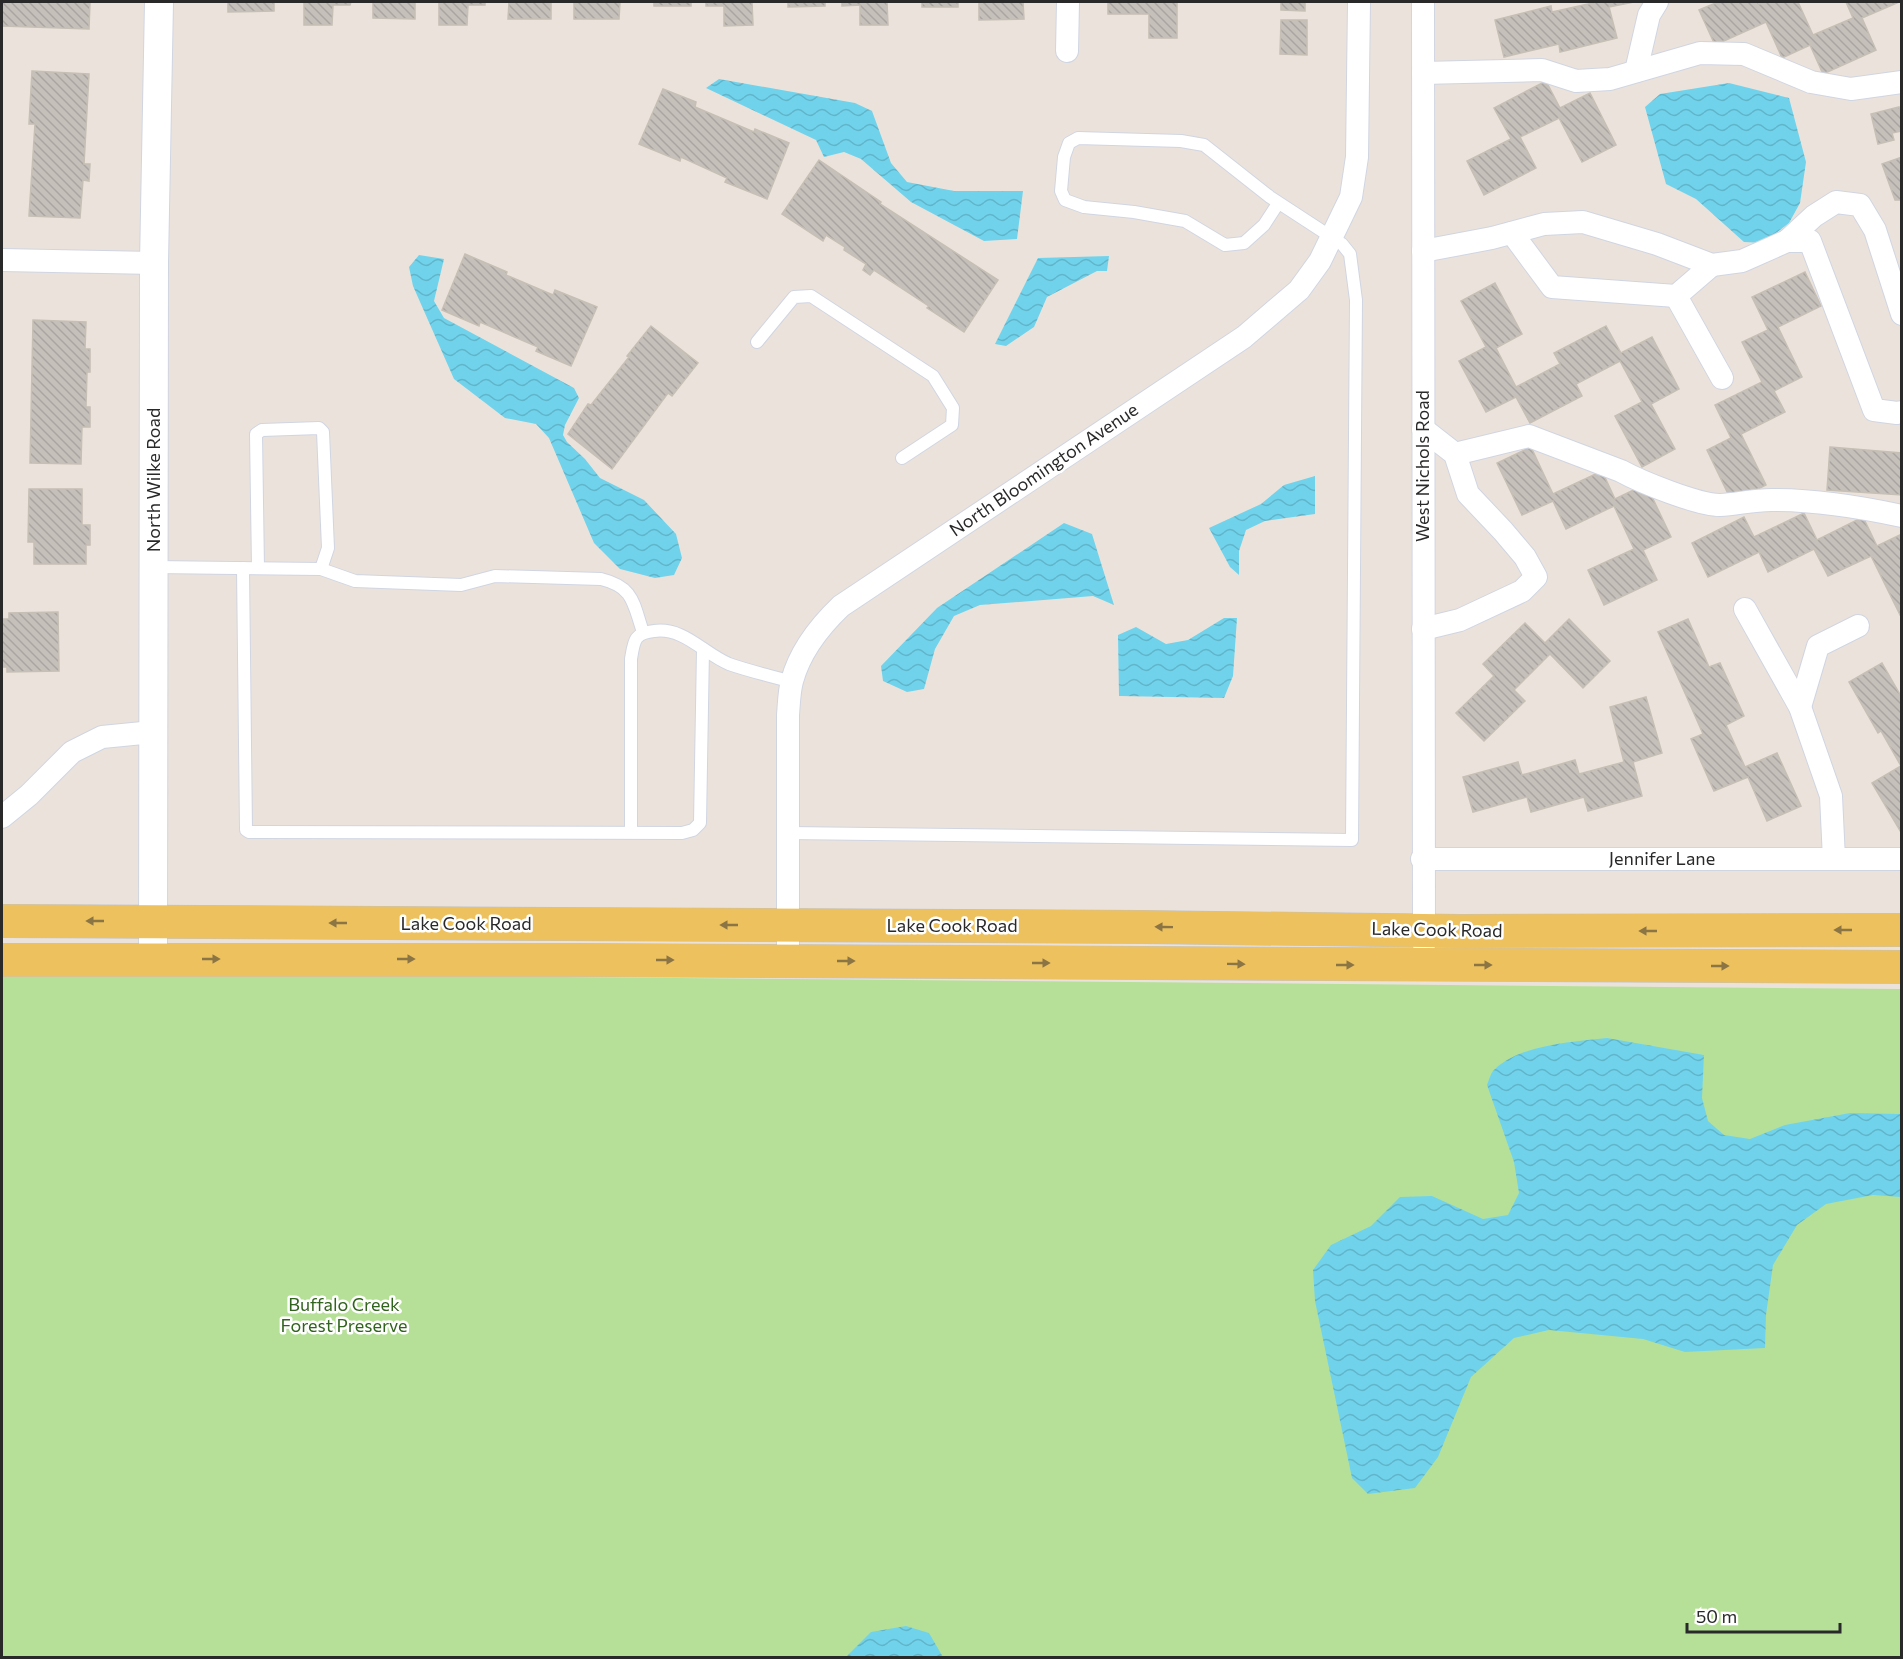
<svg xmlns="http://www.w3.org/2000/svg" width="1903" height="1659" font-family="Commissioner,sans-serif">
  <defs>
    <pattern id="water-waves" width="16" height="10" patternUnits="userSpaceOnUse" patternTransform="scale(1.5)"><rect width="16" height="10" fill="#70d3eb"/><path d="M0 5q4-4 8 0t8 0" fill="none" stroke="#61b5ca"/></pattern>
    <pattern id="building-back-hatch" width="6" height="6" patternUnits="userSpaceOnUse" patternTransform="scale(1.5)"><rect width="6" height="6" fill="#c6c0bb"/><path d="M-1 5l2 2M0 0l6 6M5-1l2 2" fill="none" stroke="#aaa5a1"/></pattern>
  </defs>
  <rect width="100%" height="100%" fill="#ebe3db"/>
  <path fill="#b6e098" d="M 2,972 L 1901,989 L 1901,1657 L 2,1658 Z"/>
  <g fill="url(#water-waves)">
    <path d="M 719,79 L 855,103 L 872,111 L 891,163 L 907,182 L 954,191 L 1023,191 L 1017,239 L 984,241 L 911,202 L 861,159 L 844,152 L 824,157 L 816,140 L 706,88 Z"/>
    <path d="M 1729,83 L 1789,98 L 1806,162 L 1800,203 L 1789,223 L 1763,243 L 1744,242 L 1696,199 L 1666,184 L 1645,107 L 1660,94 Z"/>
    <path d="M 419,255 L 444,259 L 434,301 L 444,318 L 574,388 L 579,398 L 565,425 L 563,435 L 567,442 L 585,459 L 600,478 L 644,500 L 676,534 L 682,558 L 674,575 L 655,578 L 620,569 L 594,543 L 549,438 L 536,424 L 505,418 L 454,379 L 413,286 L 409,267 Z"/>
    <path d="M 1109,256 L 1107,271 L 1097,271 L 1047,297 L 1034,327 L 1006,346 L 995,344 L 1038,258 Z"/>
    <path d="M 1315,476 L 1315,514 L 1265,521 L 1246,530 L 1239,551 L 1239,575 L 1230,567 L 1209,528 L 1261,504 L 1284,485 Z"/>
    <path d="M 1064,523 L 1092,534 L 1114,605 L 1093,596 L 980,605 L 954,616 L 935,649 L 924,689 L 907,692 L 883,681 L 881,666 L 937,608 Z"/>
    <path d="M 1224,618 L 1237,618 L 1233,676 L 1224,698 L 1119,696 L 1118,635 L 1136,627 L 1166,644 L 1188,640 Z"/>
    <path d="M 1607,1038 L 1704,1055 L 1702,1098 L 1708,1121 L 1724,1135 L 1750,1139 L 1785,1125 L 1850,1113 L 1901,1114 L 1901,1197 L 1873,1195 L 1826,1204 L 1797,1225 L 1773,1265 L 1766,1315 L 1765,1348 L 1685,1352 L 1643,1339 L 1549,1330 L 1514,1338 L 1471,1377 L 1438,1457 L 1415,1488 L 1368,1494 L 1352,1478 L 1315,1301 L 1313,1270 L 1331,1245 L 1371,1226 L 1400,1197 L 1432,1196 L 1483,1219 L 1508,1215 L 1519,1193 L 1514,1162 L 1487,1085 C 1489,1080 1491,1072 1495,1069 C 1522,1044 1573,1042 1607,1038 Z"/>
    <path d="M 906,1626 L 929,1633 L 943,1657 L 846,1657 L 871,1632 Z"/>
  </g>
  <g fill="url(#building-back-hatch)" stroke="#c6bfb5" stroke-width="1.5">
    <path d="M 2,2 L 90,2 L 89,29 L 2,26 Z"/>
    <path d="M 228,2 L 274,2 L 274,11 L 228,12 Z"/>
    <path d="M 304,2 L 351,2 L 350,5 L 333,5 L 332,25 L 304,25 Z"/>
    <path d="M 373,2 L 415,2 L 415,19 L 373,18 Z"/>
    <path d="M 439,2 L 485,2 L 485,5 L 468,5 L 467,25 L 439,25 Z"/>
    <path d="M 509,2 L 551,2 L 551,19 L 508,19 Z"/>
    <path d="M 574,2 L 620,2 L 619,19 L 574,19 Z"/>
    <rect x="654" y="2" width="37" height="4"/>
    <path d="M 706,2 L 752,2 L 753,25 L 724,26 L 724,6 L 706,6 Z"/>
    <path d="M 788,2 L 825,2 L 825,6 L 788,7 Z"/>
    <path d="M 842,2 L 887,2 L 888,25 L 860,25 L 860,5 L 842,6 Z"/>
    <rect x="922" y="2" width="36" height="5"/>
    <path d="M 979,2 L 1023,2 L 1024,19 L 979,20 Z"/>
    <path d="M 1108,2 L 1177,2 L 1177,38 L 1149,38 L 1149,14 L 1108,14 Z"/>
    <path d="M 1281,2 L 1305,2 L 1305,11 L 1281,10 Z"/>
    <path d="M 1597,2 L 1634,2 L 1609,7 L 1617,38 L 1560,52 L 1559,44 L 1504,57 L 1495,20 L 1551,6 L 1552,12 Z"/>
    <path d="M 1718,2 L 1758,2 L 1759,4 L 1766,2 L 1798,2 L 1813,35 L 1853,18 L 1846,2 L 1899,2 L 1862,18 L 1876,50 L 1823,74 L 1810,45 L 1782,58 L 1766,22 L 1715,45 L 1699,10 Z"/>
    <path d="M 1281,20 L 1307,20 L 1307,55 L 1280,54 Z"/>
    <path d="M 32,71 L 89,74 L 84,164 L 90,164 L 89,181 L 83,180 L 80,218 L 29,216 L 35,124 L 29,124 Z"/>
    <path d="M 1546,81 L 1560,108 L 1590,93 L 1616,145 L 1582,162 L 1559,118 L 1520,137 L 1536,168 L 1484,195 L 1467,161 L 1511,139 L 1494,108 Z"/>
    <path d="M 663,89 L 696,102 L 695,107 L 754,132 L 755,129 L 789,143 L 767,199 L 725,182 L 727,178 L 681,157 L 680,161 L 639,144 Z"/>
    <path d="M 1899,107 L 1902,117 L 1902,131 L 1892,133 L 1894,140 L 1878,144 L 1871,114 Z"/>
    <path d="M 1902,157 L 1902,200 L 1895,200 L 1882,164 Z"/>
    <path d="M 819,160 L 881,202 L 880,204 L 998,280 L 964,332 L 927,308 L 929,306 L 874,270 L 870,275 L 863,270 L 866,264 L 844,250 L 845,247 L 826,235 L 823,241 L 782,214 Z"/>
    <path d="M 465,254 L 507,272 L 506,275 L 553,295 L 555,290 L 597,307 L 571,366 L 536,351 L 538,347 L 480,322 L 479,326 L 442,310 Z"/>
    <path d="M 1805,272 L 1821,306 L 1778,327 L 1802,377 L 1774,391 L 1785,412 L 1741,434 L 1766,485 L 1732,502 L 1707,450 L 1731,438 L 1715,405 L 1762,382 L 1742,342 L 1768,330 L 1752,297 Z"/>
    <path d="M 1495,283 L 1522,334 L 1496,348 L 1516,387 L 1560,364 L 1554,353 L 1606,326 L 1621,353 L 1652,337 L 1679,389 L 1651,404 L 1675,449 L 1642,467 L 1615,416 L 1642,402 L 1620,361 L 1576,384 L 1582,396 L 1530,423 L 1516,397 L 1486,412 L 1459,361 L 1486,347 L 1461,301 Z"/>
    <path d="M 33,320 L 86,322 L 85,349 L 90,349 L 90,372 L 87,372 L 86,407 L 90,407 L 90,427 L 82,427 L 81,464 L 30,463 Z"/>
    <path d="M 651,326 L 698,363 L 672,396 L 668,393 L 612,469 L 568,434 L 588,404 L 591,405 L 629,357 L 627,356 Z"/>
    <path d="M 1531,447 L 1553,494 L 1602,471 L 1615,499 L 1646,484 L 1671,537 L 1643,550 L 1657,580 L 1604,605 L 1588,570 L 1634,549 L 1614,506 L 1566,529 L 1553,501 L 1522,515 L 1497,463 Z"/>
    <path d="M 1830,447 L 1902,453 L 1902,495 L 1827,490 Z"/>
    <path d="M 29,489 L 82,489 L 82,525 L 90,525 L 90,545 L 86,545 L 86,564 L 34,564 L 34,542 L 28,542 Z"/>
    <path d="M 1804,513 L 1817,540 L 1863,517 L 1877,546 L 1902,534 L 1902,619 L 1871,556 L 1828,576 L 1814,549 L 1768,572 L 1759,552 L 1708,577 L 1692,543 L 1744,517 L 1754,537 Z"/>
    <path d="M 58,612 L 59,671 L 7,672 L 7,667 L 2,667 L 2,619 L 9,619 L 9,613 Z"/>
    <path d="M 1569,619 L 1610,661 L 1583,688 L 1550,654 L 1514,690 L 1525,701 L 1484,741 L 1456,713 L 1494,676 L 1483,664 L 1525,623 L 1545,643 Z"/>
    <path d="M 1688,619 L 1709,667 L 1720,663 L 1744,716 L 1726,725 L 1745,767 L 1777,753 L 1801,806 L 1767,821 L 1748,777 L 1714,791 L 1691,739 L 1703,734 L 1658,632 Z"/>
    <path d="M 1882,663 L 1902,698 L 1902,834 L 1872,783 L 1901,766 L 1881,731 L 1878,733 L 1849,682 Z"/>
    <path d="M 1646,697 L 1662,753 L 1633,762 L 1642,796 L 1588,811 L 1584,797 L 1531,812 L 1527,797 L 1473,812 L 1463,777 L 1518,762 L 1522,775 L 1575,760 L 1579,774 L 1624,762 L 1610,707 Z"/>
  </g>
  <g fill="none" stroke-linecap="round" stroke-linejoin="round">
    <defs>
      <g id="service">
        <path d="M 757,342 L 794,297 L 811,296 L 933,376 L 953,408 L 952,425 L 902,458"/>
        <path d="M 153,567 L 321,569 L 355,581 L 461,585 L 495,576 L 601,579 C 634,587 633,603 643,632"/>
        <path d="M 243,568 L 246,830 L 249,832 L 682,833 L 693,830 L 700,823 L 703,649"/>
        <path d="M 258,568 L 256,434 L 262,430 L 319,428 L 323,432 L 328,548 L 321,569"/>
        <path d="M 631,832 L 631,659 C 634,641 634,633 654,631 C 684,627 703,653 729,664 C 749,671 771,676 792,682"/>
        <path d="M 788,833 L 1352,840 L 1356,300 L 1350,254 L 1342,244 L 1270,197 L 1204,145 L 1181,141 L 1078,138 L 1069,143 L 1064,157 L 1061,191 L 1065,200 L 1084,207 L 1134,212 L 1185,221 L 1225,245 L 1244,243 L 1264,225 L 1277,205 L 1277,202"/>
      </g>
      <g id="minor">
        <path d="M 1423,2 L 1424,945"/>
        <path d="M 1067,51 L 1068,2"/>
        <path d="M 1636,71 L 1649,15 L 1657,2"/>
        <path d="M 1423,73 L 1542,70 L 1576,81 L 1610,79 L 1700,53 L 1744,54 L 1811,82 L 1851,89 L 1902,82"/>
        <path d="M 1512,233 L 1552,287 L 1676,296 L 1712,265"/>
        <path d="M 1787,241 L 1814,216 L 1836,202 L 1860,205 L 1875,230 L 1902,314"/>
        <path d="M 1423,251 L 1492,238 L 1544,224 L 1583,222 L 1657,244 L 1712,265 L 1742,261 L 1787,241 L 1810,241 L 1874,410 L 1897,413 L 1902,412"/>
        <path d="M 2,260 L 154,263"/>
        <path d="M 1676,296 L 1722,378"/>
        <path d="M 1455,454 L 1529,436 L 1621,471 C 1641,482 1698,505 1720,505 C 1738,504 1757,499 1775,500 C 1818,500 1860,507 1902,516"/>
        <path d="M 1745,609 L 1800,707 L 1831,796 L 1834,859"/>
        <path d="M 1423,629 L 1460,620 L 1522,591 L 1536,577 L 1525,557 L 1503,531 L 1468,494 L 1455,454 L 1423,429"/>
        <path d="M 1800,707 L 1818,646 L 1858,626"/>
        <path d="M 2,817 L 29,795 L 72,752 L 102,737 L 153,732"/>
        <path d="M 1422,859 L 1902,859"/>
        <path d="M 788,961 L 788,715 C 789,704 789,692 792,681 C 800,651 819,627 841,606 L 1244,337 L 1299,290 L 1320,261 L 1351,197 L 1357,157 L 1359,2"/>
      </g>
      <path id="tertiary" d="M 153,958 L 154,263 L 159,2"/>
      <g id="primary">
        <path d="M 2,921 L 1142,927 L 1461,931 L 1902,930"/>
        <path d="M 2,960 L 578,960 L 1902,967"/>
      </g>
    </defs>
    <use href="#service" stroke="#d0d5e2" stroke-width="14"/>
    <use href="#minor" stroke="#d0d5e2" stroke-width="24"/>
    <use href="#tertiary" stroke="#d0d5e2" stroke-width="30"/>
    <use href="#primary" stroke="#c3c3c3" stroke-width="34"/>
    <use href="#service" stroke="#fff" stroke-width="12"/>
    <use href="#minor" stroke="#fff" stroke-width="22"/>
    <use href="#tertiary" stroke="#fff" stroke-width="28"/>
    <use href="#primary" stroke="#edc15e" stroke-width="33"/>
  </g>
  <defs><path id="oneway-solid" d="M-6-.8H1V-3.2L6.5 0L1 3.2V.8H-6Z" transform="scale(1.5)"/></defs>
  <g fill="#8b7544">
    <use href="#oneway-solid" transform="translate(95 921) rotate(180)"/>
    <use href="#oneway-solid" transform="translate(338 923) rotate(-180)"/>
    <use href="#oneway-solid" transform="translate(729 925) rotate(-180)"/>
    <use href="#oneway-solid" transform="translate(1164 927) rotate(-179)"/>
    <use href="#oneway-solid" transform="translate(1843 930) rotate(180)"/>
    <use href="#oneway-solid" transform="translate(1648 931) rotate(180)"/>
    <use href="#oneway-solid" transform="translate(211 959)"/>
    <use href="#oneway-solid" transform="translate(406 959)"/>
    <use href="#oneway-solid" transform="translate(665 960)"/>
    <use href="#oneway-solid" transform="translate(846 961)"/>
    <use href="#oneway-solid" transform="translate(1041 963)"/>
    <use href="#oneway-solid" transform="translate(1236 964) rotate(1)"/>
    <use href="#oneway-solid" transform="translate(1345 965)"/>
    <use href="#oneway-solid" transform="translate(1483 965)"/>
    <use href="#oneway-solid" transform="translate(1720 966)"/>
  </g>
  <g text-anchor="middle" stroke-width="5" stroke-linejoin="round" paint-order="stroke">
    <g font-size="18" fill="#292929" stroke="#fff">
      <text transform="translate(1423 466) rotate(-90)" y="6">West Nichols Road</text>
      <text transform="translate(1044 470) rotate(-34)" y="6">North Bloomington Avenue</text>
      <text transform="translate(154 480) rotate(-90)" y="6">North Wilke Road</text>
      <text x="1662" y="865">Jennifer Lane</text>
      <text x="466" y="930">Lake Cook Road</text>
      <text x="952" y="932">Lake Cook Road</text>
      <text transform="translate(1437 930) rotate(1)" y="6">Lake Cook Road</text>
    </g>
    <g font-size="18" fill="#30631b" stroke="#fff">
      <text x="344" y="1311">Buffalo Creek<tspan x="344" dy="21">Forest Preserve</tspan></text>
    </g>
  </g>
  <rect width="1903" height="1659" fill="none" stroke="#292929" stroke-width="6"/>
  <path d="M1687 1623v9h153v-9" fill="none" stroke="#292929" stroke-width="3"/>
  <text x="1696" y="1623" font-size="18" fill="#292929" stroke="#ffffff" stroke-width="4.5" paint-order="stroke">50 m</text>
</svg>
